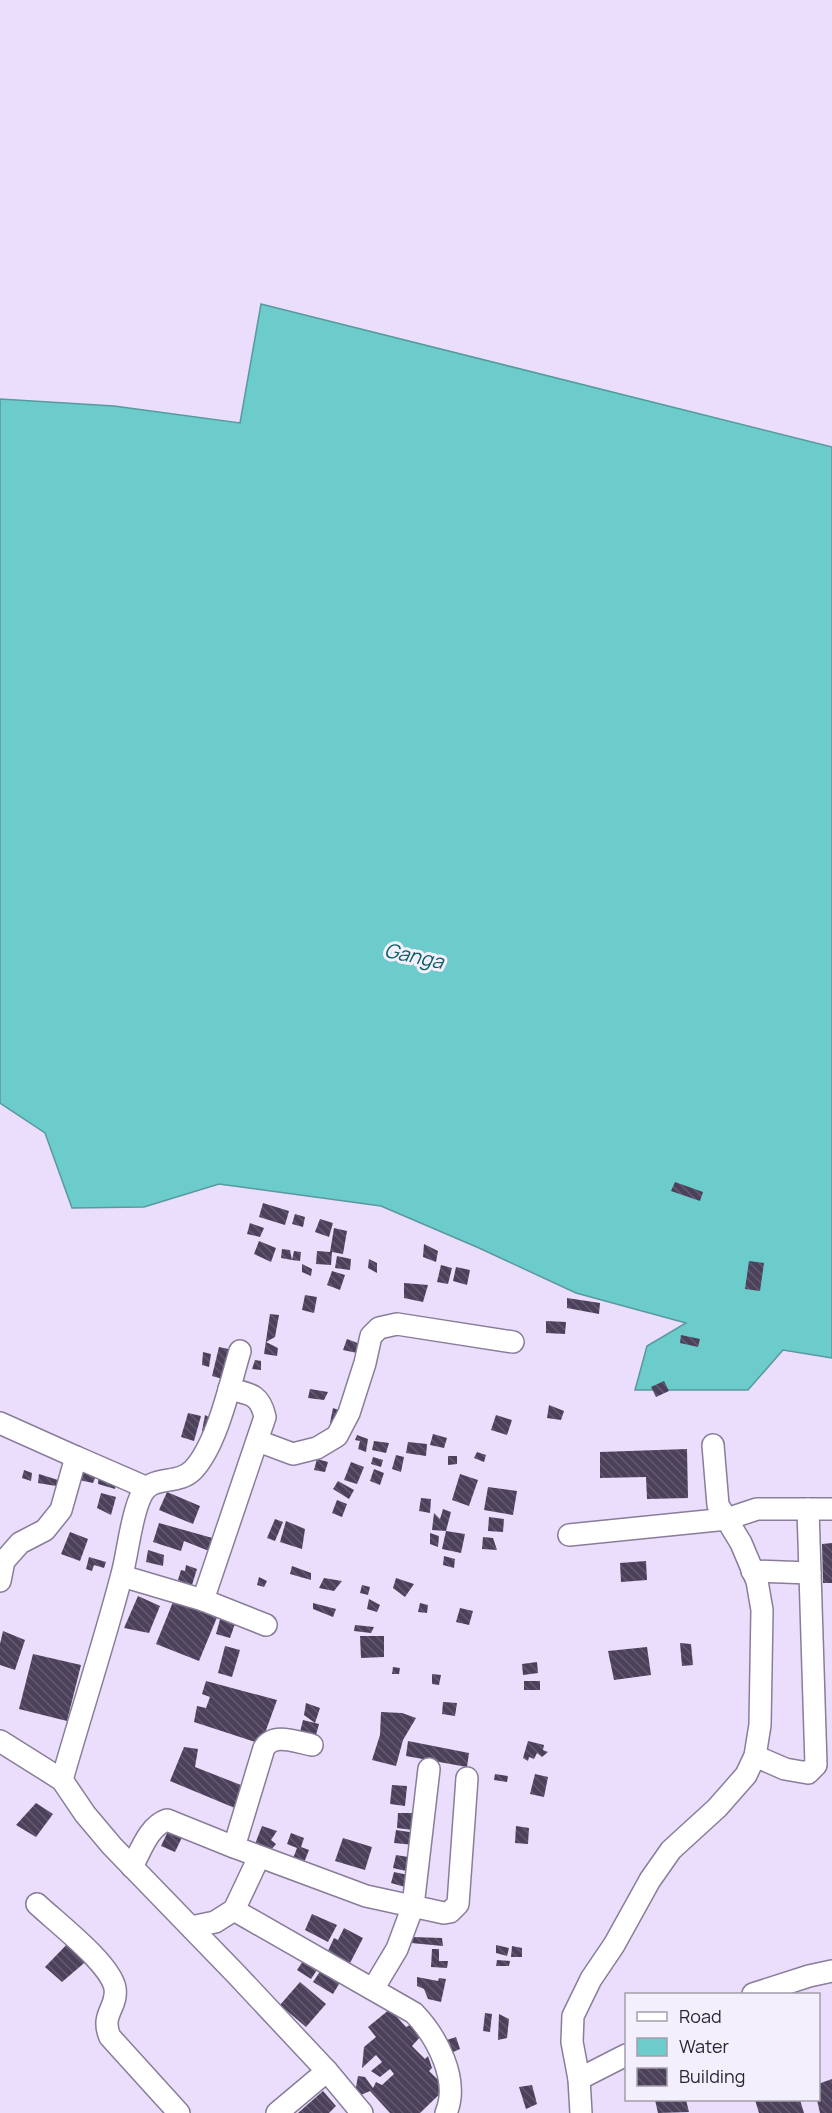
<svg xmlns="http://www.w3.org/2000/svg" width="832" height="2113" font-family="Manrope,sans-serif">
  <defs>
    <pattern id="building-back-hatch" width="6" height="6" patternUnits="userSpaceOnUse" patternTransform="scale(1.5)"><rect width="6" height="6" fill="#4c415a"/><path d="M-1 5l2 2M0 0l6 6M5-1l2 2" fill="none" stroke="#635a6f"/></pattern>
  </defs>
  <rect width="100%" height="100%" fill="#ebdefd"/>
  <path fill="#6ccbcb" stroke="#58999d" stroke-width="1.5" d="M 261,304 L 832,447 L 832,1358 L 783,1350 L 748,1390 L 635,1390 L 647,1346 L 686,1323 L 576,1293 L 479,1248 L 381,1206 L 219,1184 L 144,1207 L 72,1208 L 45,1133 L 0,1103 L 0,399 L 114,406 L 240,423 Z"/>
  <g fill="url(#building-back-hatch)">
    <path d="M 675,1182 L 703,1192 L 700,1201 L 671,1191 Z"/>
    <path d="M 263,1203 L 289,1211 L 285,1225 L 259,1217 Z"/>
    <path d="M 295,1214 L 305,1217 L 303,1227 L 292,1224 Z"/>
    <path d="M 320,1219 L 333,1223 L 329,1237 L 315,1232 Z"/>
    <path d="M 250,1223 L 264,1228 L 260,1237 L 247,1234 Z"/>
    <path d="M 334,1228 L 347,1231 L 343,1254 L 332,1252 L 331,1265 L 316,1264 L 317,1251 L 330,1252 Z"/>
    <path d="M 259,1241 L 276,1248 L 271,1262 L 254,1254 Z"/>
    <path d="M 424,1244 L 438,1251 L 436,1262 L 423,1257 Z"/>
    <path d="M 282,1249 L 290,1250 L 292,1260 L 294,1251 L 301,1252 L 300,1261 L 292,1260 L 281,1258 Z"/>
    <path d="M 337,1256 L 351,1259 L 350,1270 L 335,1268 Z"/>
    <path d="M 369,1259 L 377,1263 L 377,1273 L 368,1268 Z"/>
    <path d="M 749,1261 L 764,1263 L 760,1291 L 745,1289 Z"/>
    <path d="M 302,1264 L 312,1269 L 311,1276 L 302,1272 Z"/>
    <path d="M 441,1265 L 452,1268 L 448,1284 L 437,1282 Z"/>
    <path d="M 456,1267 L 470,1270 L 467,1285 L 453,1281 Z"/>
    <path d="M 332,1271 L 345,1275 L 340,1290 L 327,1285 Z"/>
    <path d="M 404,1283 L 428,1285 L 423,1302 L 404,1298 Z"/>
    <path d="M 305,1295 L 317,1297 L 314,1313 L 302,1310 Z"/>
    <path d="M 567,1298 L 600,1303 L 599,1314 L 567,1308 Z"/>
    <path d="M 270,1314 L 279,1315 L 275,1337 L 266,1342 L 278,1348 L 277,1356 L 264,1354 Z"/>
    <path d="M 546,1321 L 566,1322 L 565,1334 L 546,1333 Z"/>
    <path d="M 681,1335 L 700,1339 L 698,1347 L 680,1343 Z"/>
    <path d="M 347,1339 L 360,1344 L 357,1353 L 343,1350 Z"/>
    <path d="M 219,1347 L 233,1350 L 226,1380 L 212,1376 Z"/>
    <path d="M 203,1352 L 211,1354 L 209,1367 L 202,1365 Z"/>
    <path d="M 255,1360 L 261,1361 L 261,1370 L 252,1369 Z"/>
    <path d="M 664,1381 L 669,1391 L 656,1397 L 651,1387 Z"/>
    <path d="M 310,1389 L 328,1392 L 324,1400 L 308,1398 Z"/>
    <path d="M 549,1405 L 564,1411 L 561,1420 L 547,1418 Z"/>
    <path d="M 333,1408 L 344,1412 L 340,1425 L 330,1423 Z"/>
    <path d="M 188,1413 L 201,1416 L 194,1441 L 181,1437 Z"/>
    <path d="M 205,1415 L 214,1420 L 208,1431 L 202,1431 Z"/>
    <path d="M 496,1415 L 512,1420 L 507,1435 L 491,1430 Z"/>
    <path d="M 433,1434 L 447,1438 L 444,1448 L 430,1445 Z"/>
    <path d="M 357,1435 L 368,1439 L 366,1452 L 358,1449 L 360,1441 L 355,1440 Z"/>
    <path d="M 374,1441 L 389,1443 L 386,1453 L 372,1450 Z"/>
    <path d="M 408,1442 L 427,1444 L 426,1456 L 406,1453 Z"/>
    <path d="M 687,1449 L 688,1498 L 647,1499 L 646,1477 L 600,1478 L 600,1452 Z"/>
    <path d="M 477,1452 L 486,1455 L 484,1462 L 474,1458 Z"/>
    <path d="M 396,1455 L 404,1457 L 401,1472 L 392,1469 Z"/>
    <path d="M 448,1456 L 457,1456 L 457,1464 L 448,1465 Z"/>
    <path d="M 373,1457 L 383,1460 L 381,1467 L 371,1464 Z"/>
    <path d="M 317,1459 L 328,1462 L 325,1472 L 314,1470 Z"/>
    <path d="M 351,1462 L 364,1467 L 357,1484 L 344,1480 Z"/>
    <path d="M 86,1466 L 98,1471 L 93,1483 L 79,1480 Z"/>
    <path d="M 374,1469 L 384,1473 L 380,1485 L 370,1481 Z"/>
    <path d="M 24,1470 L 32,1473 L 31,1481 L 22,1478 Z"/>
    <path d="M 99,1473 L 116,1479 L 115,1489 L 98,1484 Z"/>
    <path d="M 39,1474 L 58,1480 L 56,1486 L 38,1483 Z"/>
    <path d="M 460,1474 L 478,1480 L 469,1506 L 452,1500 Z"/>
    <path d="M 338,1481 L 354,1490 L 349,1499 L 333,1489 Z"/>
    <path d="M 488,1487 L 517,1491 L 513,1515 L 484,1510 Z"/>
    <path d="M 167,1492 L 200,1506 L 193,1524 L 159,1510 Z"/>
    <path d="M 101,1493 L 116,1497 L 111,1515 L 97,1508 Z"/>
    <path d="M 421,1498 L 431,1499 L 430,1513 L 419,1511 Z"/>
    <path d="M 337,1500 L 347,1504 L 342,1517 L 332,1513 Z"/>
    <path d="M 443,1509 L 451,1512 L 446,1531 L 432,1530 L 434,1513 L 440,1519 Z"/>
    <path d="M 489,1517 L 504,1519 L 503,1532 L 488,1531 Z"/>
    <path d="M 275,1519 L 283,1522 L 275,1541 L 267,1538 Z"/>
    <path d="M 286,1521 L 305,1529 L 302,1549 L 280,1542 Z"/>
    <path d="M 159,1523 L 216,1539 L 209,1551 L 184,1541 L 181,1551 L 153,1542 Z"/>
    <path d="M 446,1531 L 465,1534 L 461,1553 L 442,1549 Z"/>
    <path d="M 70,1532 L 88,1539 L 80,1561 L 61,1554 Z"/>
    <path d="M 430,1533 L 439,1536 L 438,1547 L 430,1544 Z"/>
    <path d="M 483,1537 L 493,1538 L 497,1550 L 482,1549 Z"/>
    <path d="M 832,1543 L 832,1583 L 823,1583 L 822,1544 Z"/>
    <path d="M 148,1550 L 164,1555 L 163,1566 L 146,1562 Z"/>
    <path d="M 444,1556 L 455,1559 L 454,1568 L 443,1565 Z"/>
    <path d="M 89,1557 L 106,1562 L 104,1568 L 94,1565 L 92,1571 L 86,1569 Z"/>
    <path d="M 646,1561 L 647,1580 L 621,1582 L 620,1563 Z"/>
    <path d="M 186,1565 L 197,1569 L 192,1585 L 178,1580 L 181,1570 L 185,1571 Z"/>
    <path d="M 292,1566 L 311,1573 L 311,1580 L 290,1574 Z"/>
    <path d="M 259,1577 L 267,1581 L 264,1587 L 257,1585 Z"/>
    <path d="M 324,1578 L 342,1581 L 334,1591 L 319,1588 Z"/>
    <path d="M 396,1578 L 414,1584 L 405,1597 L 393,1588 Z"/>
    <path d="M 362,1585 L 370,1587 L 368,1595 L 360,1593 Z"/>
    <path d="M 138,1596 L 160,1606 L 149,1633 L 124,1628 Z"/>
    <path d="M 175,1597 L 218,1615 L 199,1661 L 156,1644 Z"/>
    <path d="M 369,1599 L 380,1605 L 377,1612 L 367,1609 Z"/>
    <path d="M 313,1603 L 336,1609 L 333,1617 L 313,1609 Z"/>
    <path d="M 420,1603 L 428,1605 L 427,1613 L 418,1612 Z"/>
    <path d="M 460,1608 L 473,1611 L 469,1625 L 456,1622 Z"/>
    <path d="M 221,1616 L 236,1621 L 230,1638 L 216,1634 Z"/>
    <path d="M 355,1625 L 374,1627 L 371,1633 L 354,1631 Z"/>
    <path d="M 3,1631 L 25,1640 L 15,1670 L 0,1665 L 0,1644 Z"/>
    <path d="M 360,1636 L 384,1636 L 384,1657 L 361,1658 Z"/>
    <path d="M 680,1643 L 691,1644 L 693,1665 L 682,1666 Z"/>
    <path d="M 225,1646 L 240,1650 L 232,1677 L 218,1673 Z"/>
    <path d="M 647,1647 L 651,1675 L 614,1680 L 608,1651 Z"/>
    <path d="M 33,1654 L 81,1665 L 67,1721 L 19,1709 Z"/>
    <path d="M 537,1662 L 538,1673 L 523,1675 L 522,1664 Z"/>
    <path d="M 393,1667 L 400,1668 L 399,1674 L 392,1674 Z"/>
    <path d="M 432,1674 L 441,1675 L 439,1685 L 432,1684 Z"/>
    <path d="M 206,1681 L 277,1700 L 261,1744 L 194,1722 L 197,1706 L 206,1708 L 210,1697 L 202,1694 Z"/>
    <rect x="524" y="1681" width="16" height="9"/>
    <path d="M 443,1702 L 457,1703 L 455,1716 L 442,1714 Z"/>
    <path d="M 306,1703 L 320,1708 L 315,1723 L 319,1724 L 316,1735 L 300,1732 L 303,1720 L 315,1723 L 304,1715 Z"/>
    <path d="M 381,1712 L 402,1713 L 416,1718 L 403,1740 L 396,1766 L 372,1760 L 380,1735 Z"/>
    <path d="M 408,1741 L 469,1753 L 467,1767 L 406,1756 Z"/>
    <path d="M 528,1741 L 544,1745 L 543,1750 L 548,1752 L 542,1757 L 537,1753 L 534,1759 L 529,1757 L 528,1761 L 523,1758 Z"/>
    <path d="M 184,1747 L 198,1749 L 195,1767 L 251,1789 L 242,1811 L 170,1781 Z"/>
    <path d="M 495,1774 L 508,1776 L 507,1782 L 494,1780 Z"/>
    <path d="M 535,1774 L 548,1777 L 544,1797 L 530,1794 Z"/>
    <path d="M 392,1785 L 407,1786 L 405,1806 L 390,1804 Z"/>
    <path d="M 36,1803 L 53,1814 L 36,1837 L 16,1825 Z"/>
    <path d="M 398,1813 L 420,1813 L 420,1831 L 397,1828 Z"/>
    <path d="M 171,1825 L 186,1829 L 175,1852 L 161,1846 Z"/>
    <path d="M 262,1826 L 277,1831 L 271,1840 L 276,1844 L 271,1850 L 255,1844 Z"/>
    <path d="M 516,1826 L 529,1828 L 528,1844 L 515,1843 Z"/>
    <path d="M 396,1830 L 416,1833 L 415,1845 L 394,1843 Z"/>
    <path d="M 291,1833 L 304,1838 L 301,1847 L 309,1850 L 303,1865 L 292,1861 L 297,1848 L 287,1844 Z"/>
    <path d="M 343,1838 L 372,1847 L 365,1870 L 335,1861 Z"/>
    <path d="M 396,1855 L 408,1857 L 406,1871 L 393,1868 Z"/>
    <path d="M 394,1872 L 408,1875 L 405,1887 L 391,1883 Z"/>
    <path d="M 312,1914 L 337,1925 L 328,1942 L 305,1930 Z"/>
    <path d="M 344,1928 L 363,1938 L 348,1967 L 326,1955 L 334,1938 L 338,1940 Z"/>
    <path d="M 412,1937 L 442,1938 L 443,1946 L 411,1943 Z"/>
    <path d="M 73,1938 L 90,1958 L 62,1982 L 45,1967 Z"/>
    <path d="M 496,1945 L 509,1948 L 507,1956 L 496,1953 Z"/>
    <path d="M 512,1946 L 522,1948 L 522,1957 L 511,1957 Z"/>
    <path d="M 432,1949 L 439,1949 L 439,1961 L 448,1961 L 447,1968 L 431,1967 Z"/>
    <path d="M 307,1955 L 321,1964 L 311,1979 L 297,1970 Z"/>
    <path d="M 497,1960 L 510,1961 L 509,1966 L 496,1966 Z"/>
    <path d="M 323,1967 L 342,1979 L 333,1994 L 313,1982 Z"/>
    <path d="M 417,1977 L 438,1981 L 439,1978 L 446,1979 L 441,2002 L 428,1999 L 424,1989 L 417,1986 Z"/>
    <path d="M 300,1982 L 326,2004 L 306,2027 L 280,2005 Z"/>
    <path d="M 390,2009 L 406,2027 L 410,2025 L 421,2036 L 412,2046 L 425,2059 L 428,2056 L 432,2068 L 429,2071 L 446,2088 L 420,2113 L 390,2113 L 370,2091 L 354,2098 L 358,2076 L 365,2077 L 373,2088 L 376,2082 L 382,2085 L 394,2074 L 390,2069 L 380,2077 L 371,2071 L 382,2062 L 376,2055 L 362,2068 L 364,2047 L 376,2037 L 368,2027 Z"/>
    <path d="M 485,2013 L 492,2014 L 490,2032 L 483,2031 Z"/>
    <path d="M 499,2014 L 509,2019 L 507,2038 L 498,2040 Z"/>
    <path d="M 456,2037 L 460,2049 L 451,2053 L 444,2041 Z"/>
    <path d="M 832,2079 L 832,2113 L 820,2113 L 817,2100 L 818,2084 Z"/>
    <path d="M 532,2085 L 537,2104 L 526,2109 L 519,2087 Z"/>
    <path d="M 323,2091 L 336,2106 L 329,2113 L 298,2113 Z"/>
    <path d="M 655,2100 L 686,2100 L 689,2112 L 658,2113 Z"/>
    <path d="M 755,2100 L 800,2100 L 804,2113 L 759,2113 Z"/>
  </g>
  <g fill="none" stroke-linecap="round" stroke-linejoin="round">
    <defs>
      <g id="minor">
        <path d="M 0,1423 L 76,1457"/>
        <path d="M 258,1441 L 293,1454 L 317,1448 L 337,1436 L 349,1413 L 365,1363 L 371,1336 L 379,1328 L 397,1324 L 513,1342"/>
        <path d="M 569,1535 L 727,1519 L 757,1509 L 832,1509"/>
        <path d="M 752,1571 L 810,1573"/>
        <path d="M 122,1576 L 203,1600 L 266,1625"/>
        <path d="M 0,1581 L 4,1561 L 20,1543 L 45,1530 L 61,1510 L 76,1457 L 145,1487"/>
        <path d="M 203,1600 L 265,1417 C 260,1394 250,1394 229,1389"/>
        <path d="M 0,1741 L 62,1780 L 85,1814 L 112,1846 L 236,1974 L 327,2071 L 362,2113"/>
        <path d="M 755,1756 L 785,1769 L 808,1773 L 816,1765 L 808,1509"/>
        <path d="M 62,1780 C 81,1713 103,1646 121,1578 C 128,1554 130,1521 140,1498 C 151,1472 176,1487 193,1470 C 217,1445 230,1384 240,1351"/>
        <path d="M 234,1847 L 264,1748 C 274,1732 296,1742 312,1745"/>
        <path d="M 132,1867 C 141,1850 149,1826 167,1820 L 234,1847 L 366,1896 L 444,1913 L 450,1912 L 458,1904 L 467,1778"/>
        <path d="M 37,1904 C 56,1922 110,1963 115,1988 C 118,2008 100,2014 110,2037 L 179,2113"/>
        <path d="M 234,1910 L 414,2013 C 437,2037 460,2080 446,2113"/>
        <path d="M 191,1927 L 215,1922 L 234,1910 L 259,1857"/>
        <path d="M 373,1989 L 397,1949 L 413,1906 L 429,1769"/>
        <path d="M 753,1994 L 809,1976 L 832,1971"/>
        <path d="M 579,2079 L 572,2042 L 573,2016 L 591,1979 L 614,1945 L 650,1880 L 671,1850 L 717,1808 L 746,1775 L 755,1756 L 760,1725 L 762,1610 L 757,1581 L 741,1543 L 718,1505 L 713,1445"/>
        <path d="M 277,2113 L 327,2071"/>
        <path d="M 581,2113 L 579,2079 L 626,2055"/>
      </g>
    </defs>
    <use href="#minor" stroke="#897d9a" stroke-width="24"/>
    <use href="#minor" stroke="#fff" stroke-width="21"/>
  </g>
  <g text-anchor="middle" stroke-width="6" stroke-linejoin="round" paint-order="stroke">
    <g font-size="20" font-style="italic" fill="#0b5f60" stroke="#f4effc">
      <text transform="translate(414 956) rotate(12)" y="7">Ganga</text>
    </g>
  </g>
  <rect x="625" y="1993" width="195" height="108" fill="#f4effc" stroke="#a39eab" stroke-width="1.5"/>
  <rect x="637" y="2012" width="30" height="9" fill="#ffffff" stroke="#a39eab" stroke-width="1.5"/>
  <text x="679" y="2023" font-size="18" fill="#2a2531">Road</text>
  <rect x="637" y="2038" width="30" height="18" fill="#6ccbcb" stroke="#a39eab" stroke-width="1.5"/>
  <text x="679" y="2053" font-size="18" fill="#2a2531">Water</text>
  <rect x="637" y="2068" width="30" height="18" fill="url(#building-back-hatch)" stroke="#a39eab" stroke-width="1.5"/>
  <text x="679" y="2083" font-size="18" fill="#2a2531">Building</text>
</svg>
